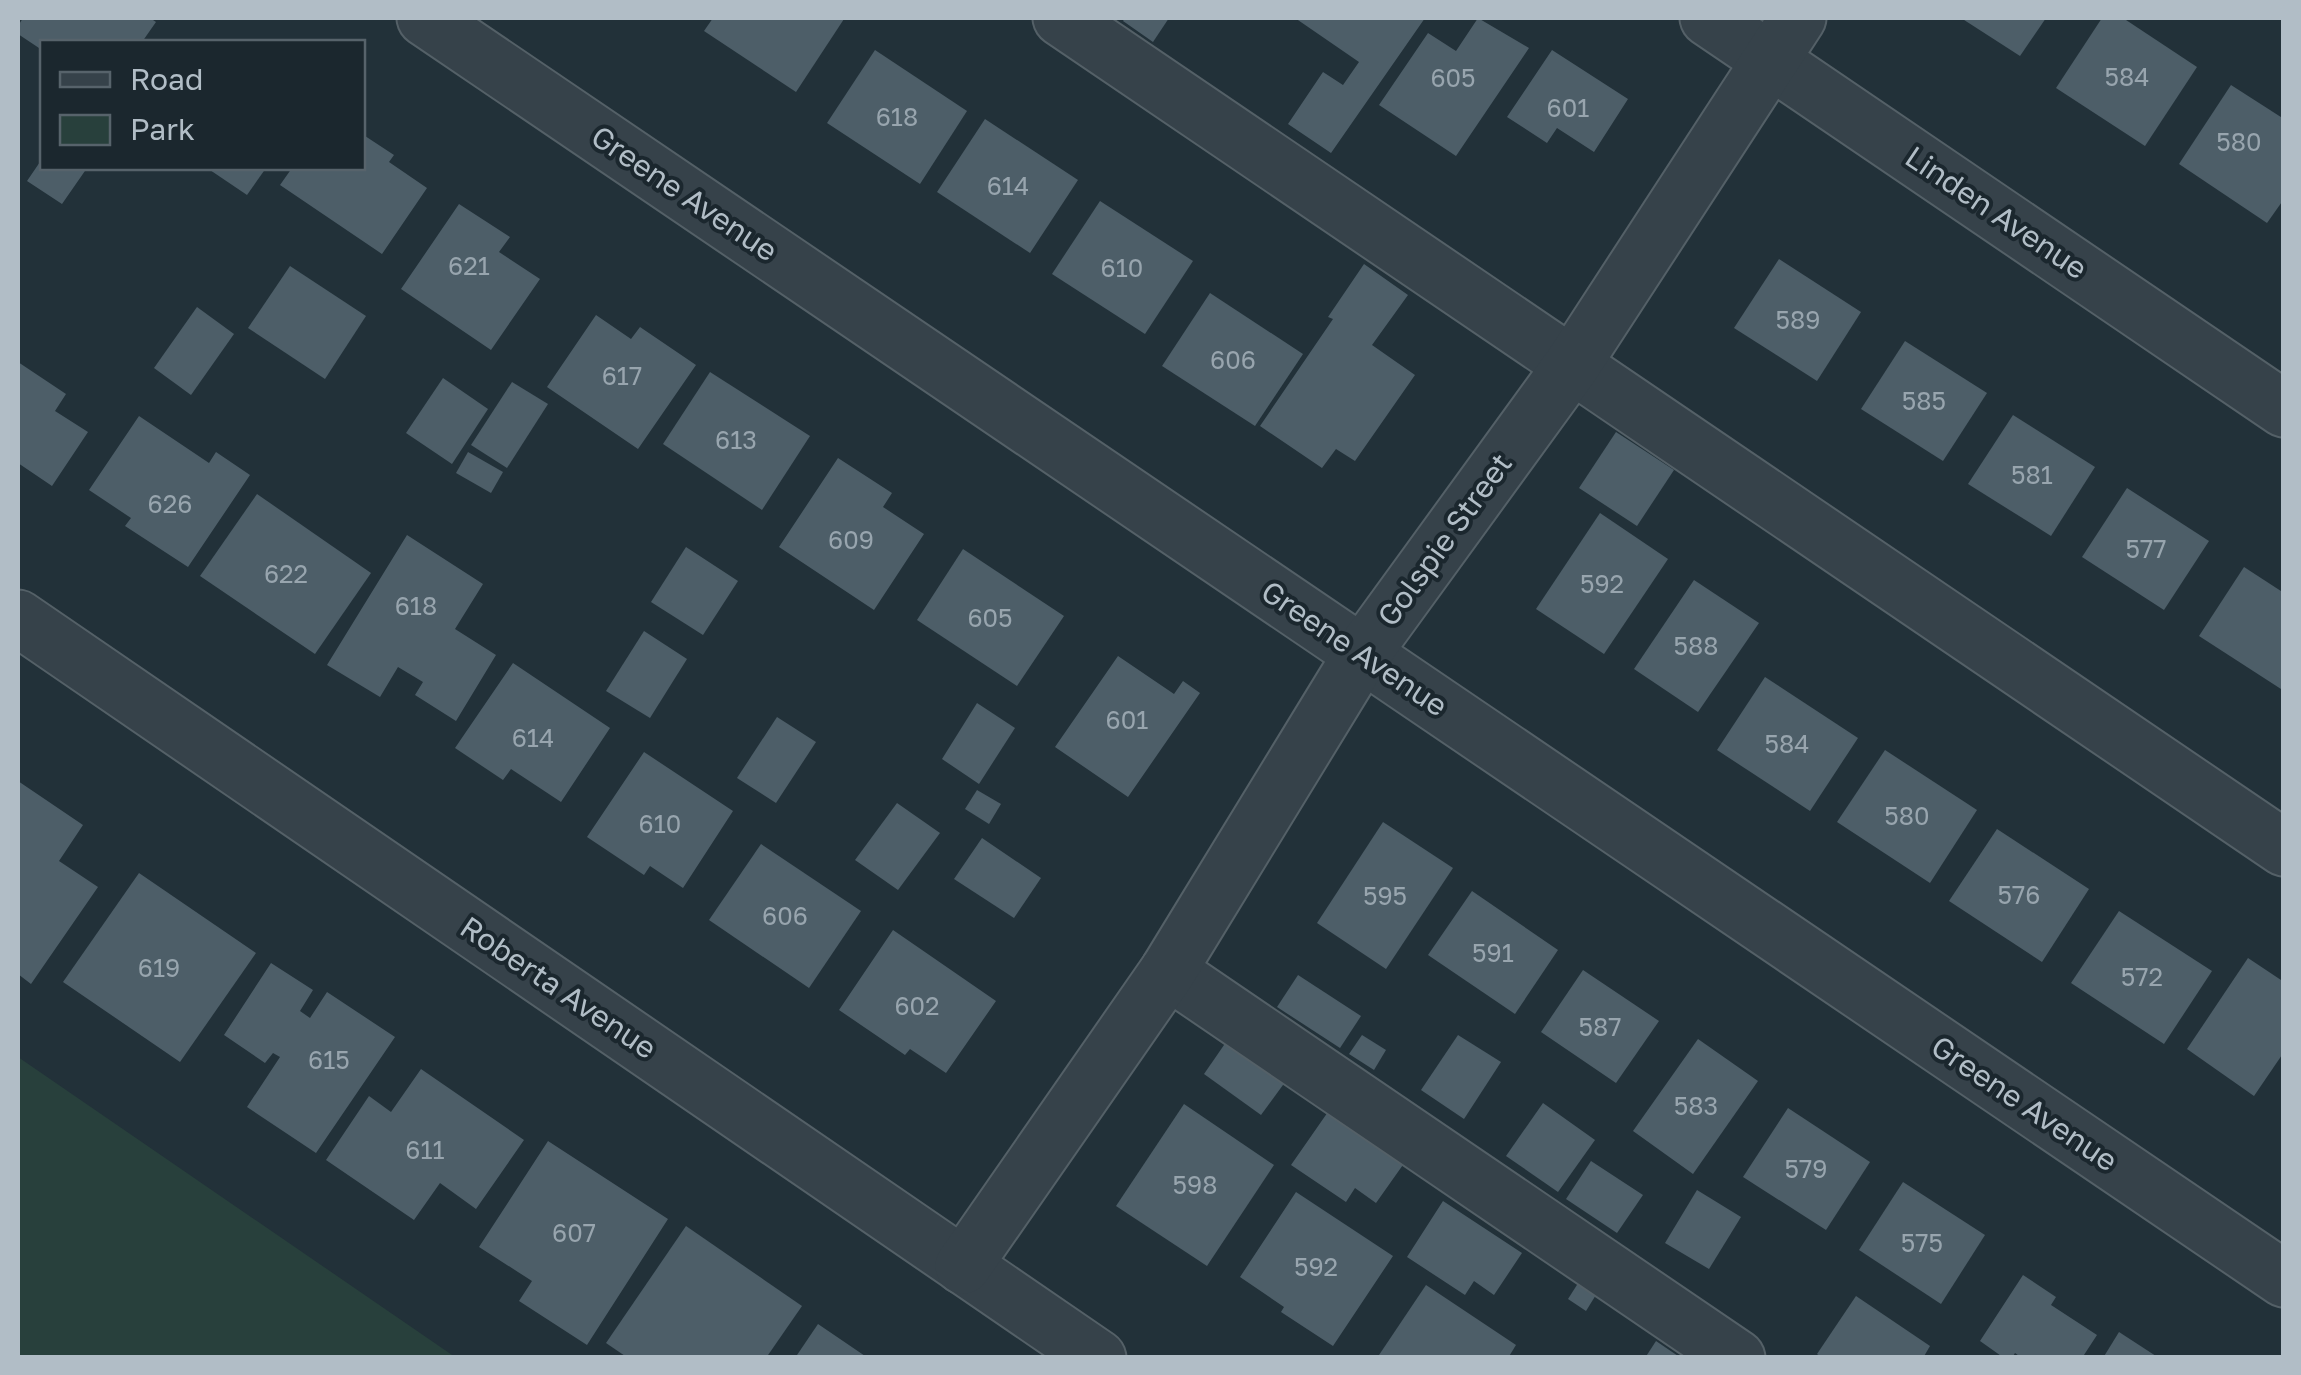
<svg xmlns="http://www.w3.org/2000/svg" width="2301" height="1375" font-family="'Golos Text',sans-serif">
  <rect width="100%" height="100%" fill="#223139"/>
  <path fill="#28403c" d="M 18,1057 L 455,1357 L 18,1357 Z"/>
  <g fill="#4d5e68">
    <path d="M 23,18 L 150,18 L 156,22 L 142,42 L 42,42 L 42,50 L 18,34 L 18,26 Z"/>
    <path d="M 713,18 L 842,18 L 844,19 L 796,92 L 704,31 Z"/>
    <path d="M 1125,18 L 1169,18 L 1153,42 L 1123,21 Z"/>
    <path d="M 1295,18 L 1425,18 L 1331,153 L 1288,124 L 1323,72 L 1343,85 L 1359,62 Z"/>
    <path d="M 1478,18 L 1529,48 L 1456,156 L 1379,105 L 1428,33 L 1456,51 Z"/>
    <path d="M 1961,18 L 2046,18 L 2020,56 Z"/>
    <path d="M 2102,18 L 2123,18 L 2197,67 L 2145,146 L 2056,88 Z"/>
    <path d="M 875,50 L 967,111 L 920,184 L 827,123 Z"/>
    <path d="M 1552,50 L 1628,99 L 1594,152 L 1557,128 L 1547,143 L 1507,117 Z"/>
    <path d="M 2231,85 L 2284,119 L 2284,199 L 2267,223 L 2179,164 Z"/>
    <path d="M 985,119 L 1078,180 L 1030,253 L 937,192 Z"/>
    <path d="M 362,134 L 394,155 L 389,162 L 427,188 L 382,254 L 280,185 L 292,168 L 362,168 Z"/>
    <path d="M 42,159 L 42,168 L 87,168 L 62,204 L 27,181 Z"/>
    <path d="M 207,168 L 266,168 L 247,195 Z"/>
    <path d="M 1100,201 L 1193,261 L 1145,334 L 1052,274 Z"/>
    <path d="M 459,204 L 510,237 L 499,252 L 540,279 L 491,350 L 401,289 Z"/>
    <path d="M 1779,259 L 1861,312 L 1817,381 L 1734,328 Z"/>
    <path d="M 1364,264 L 1408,295 L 1372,345 L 1415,375 L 1355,461 L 1336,449 L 1322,468 L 1260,426 L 1333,319 L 1328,317 Z"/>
    <path d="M 290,266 L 366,316 L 325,379 L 248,328 Z"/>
    <path d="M 1210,293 L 1303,354 L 1255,426 L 1162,366 Z"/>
    <path d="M 197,307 L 234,334 L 191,395 L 154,368 Z"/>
    <path d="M 596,315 L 631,339 L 640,327 L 696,365 L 638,449 L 547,387 Z"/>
    <path d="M 1905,341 L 1987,393 L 1943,461 L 1861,409 Z"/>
    <path d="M 18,362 L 66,394 L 55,411 L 88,432 L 52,486 L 18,463 Z"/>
    <path d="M 710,372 L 810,436 L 762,510 L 663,444 Z"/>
    <path d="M 443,378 L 488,409 L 452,464 L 406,433 Z"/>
    <path d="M 512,382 L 548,404 L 507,468 L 471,445 Z"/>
    <path d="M 2013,415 L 2095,467 L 2051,536 L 1968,484 Z"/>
    <path d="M 139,416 L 209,463 L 216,452 L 250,475 L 188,567 L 125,526 L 131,518 L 89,490 Z"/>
    <path d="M 1616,432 L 1674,470 L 1637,526 L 1579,488 Z"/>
    <path d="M 468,452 L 503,472 L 491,493 L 456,473 Z"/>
    <path d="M 838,458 L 892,493 L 883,507 L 924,534 L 874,610 L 779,547 Z"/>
    <path d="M 2127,488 L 2209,541 L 2164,610 L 2082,557 Z"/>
    <path d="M 257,494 L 371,573 L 315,654 L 200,576 Z"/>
    <path d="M 1600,513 L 1668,559 L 1604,654 L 1536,609 Z"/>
    <path d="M 407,535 L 483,584 L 455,629 L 496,655 L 456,721 L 415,695 L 423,682 L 398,667 L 380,697 L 327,665 Z"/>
    <path d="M 686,547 L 738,581 L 703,635 L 651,602 Z"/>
    <path d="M 963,549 L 1064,616 L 1017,686 L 917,620 Z"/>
    <path d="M 2244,567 L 2284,593 L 2281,689 L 2199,636 Z"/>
    <path d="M 1694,580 L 1759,623 L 1698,712 L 1634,669 Z"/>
    <path d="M 644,631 L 687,659 L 650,718 L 606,691 Z"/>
    <path d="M 1118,656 L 1174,694 L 1183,681 L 1200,693 L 1128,797 L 1055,747 Z"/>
    <path d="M 513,663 L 610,728 L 561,802 L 511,769 L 503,780 L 455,748 Z"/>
    <path d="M 1765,677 L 1858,738 L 1810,811 L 1717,750 Z"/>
    <path d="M 977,703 L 1015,728 L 979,784 L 942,759 Z"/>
    <path d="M 777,717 L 816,742 L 776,803 L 737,778 Z"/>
    <path d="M 1885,750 L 1977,810 L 1930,883 L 1837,822 Z"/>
    <path d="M 644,752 L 733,811 L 683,888 L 650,866 L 644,875 L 587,837 Z"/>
    <path d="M 18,781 L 83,825 L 59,861 L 98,887 L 31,984 L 18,974 Z"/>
    <path d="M 977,790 L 1001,804 L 989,824 L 965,809 Z"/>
    <path d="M 897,803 L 940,833 L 898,890 L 855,860 Z"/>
    <path d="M 1383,822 L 1453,868 L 1386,969 L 1317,923 Z"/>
    <path d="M 1997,829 L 2089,889 L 2042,962 L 1949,901 Z"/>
    <path d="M 982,838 L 1041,878 L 1014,918 L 954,879 Z"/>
    <path d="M 761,844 L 861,911 L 809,988 L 709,920 Z"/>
    <path d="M 139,873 L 256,953 L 180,1062 L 63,982 Z"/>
    <path d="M 1472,891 L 1558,950 L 1515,1014 L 1428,955 Z"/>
    <path d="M 2119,911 L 2212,971 L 2164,1044 L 2071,983 Z"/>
    <path d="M 893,930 L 996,1001 L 946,1073 L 910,1049 L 905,1055 L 839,1010 Z"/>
    <path d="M 2248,958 L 2284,982 L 2284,1052 L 2254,1096 L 2187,1049 Z"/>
    <path d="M 271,963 L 313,990 L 300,1011 L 310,1018 L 327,992 L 395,1037 L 316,1153 L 247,1107 L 280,1057 L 273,1053 L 265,1063 L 224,1035 Z"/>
    <path d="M 1583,970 L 1659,1021 L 1616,1083 L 1541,1032 Z"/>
    <path d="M 1298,975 L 1361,1016 L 1340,1048 L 1277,1007 Z"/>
    <path d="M 1233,1032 L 1291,1074 L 1261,1115 L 1204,1074 Z"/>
    <path d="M 1362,1035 L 1386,1050 L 1374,1070 L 1349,1054 Z"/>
    <path d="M 1458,1035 L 1501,1062 L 1464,1119 L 1421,1090 Z"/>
    <path d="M 1698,1039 L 1758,1081 L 1693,1174 L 1633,1131 Z"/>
    <path d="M 421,1069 L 524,1140 L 476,1209 L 440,1183 L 414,1220 L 326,1160 L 369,1096 L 391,1112 Z"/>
    <path d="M 1543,1103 L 1595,1140 L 1558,1192 L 1506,1156 Z"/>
    <path d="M 1184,1104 L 1274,1165 L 1207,1266 L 1116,1206 Z"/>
    <path d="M 1788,1108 L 1870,1162 L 1826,1230 L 1743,1177 Z"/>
    <path d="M 1330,1109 L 1405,1162 L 1376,1203 L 1355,1188 L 1346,1202 L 1291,1165 Z"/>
    <path d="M 548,1141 L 668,1219 L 587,1345 L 519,1301 L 532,1281 L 479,1247 Z"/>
    <path d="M 1591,1161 L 1643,1195 L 1617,1233 L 1566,1199 Z"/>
    <path d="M 1903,1182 L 1985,1235 L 1941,1304 L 1859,1250 Z"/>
    <path d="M 1697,1190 L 1741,1217 L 1709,1269 L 1665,1243 Z"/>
    <path d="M 1296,1192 L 1393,1256 L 1333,1346 L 1281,1312 L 1284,1307 L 1240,1277 Z"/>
    <path d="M 1443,1201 L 1522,1253 L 1494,1295 L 1474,1281 L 1465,1295 L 1407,1257 Z"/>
    <path d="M 686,1226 L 802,1306 L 766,1358 L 628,1358 L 606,1343 Z"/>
    <path d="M 2023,1275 L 2056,1297 L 2051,1305 L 2097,1335 L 2082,1358 L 2022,1358 L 2015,1353 L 2012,1358 L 2004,1358 L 1980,1341 Z"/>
    <path d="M 1582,1277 L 1599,1290 L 1586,1311 L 1568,1299 Z"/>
    <path d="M 1426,1285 L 1516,1345 L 1508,1358 L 1377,1358 Z"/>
    <path d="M 1856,1296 L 1930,1346 L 1923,1358 L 1822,1358 L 1817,1354 Z"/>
    <path d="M 818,1324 L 868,1358 L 795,1358 Z"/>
    <path d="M 2119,1332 L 2159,1358 L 2103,1358 Z"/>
    <path d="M 1656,1341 L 1681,1358 L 1645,1358 Z"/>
  </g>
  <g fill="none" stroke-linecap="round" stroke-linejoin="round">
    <defs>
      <g id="minor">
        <path d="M 425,18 L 2284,1279"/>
        <path d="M 1061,18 L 2284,848"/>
        <path d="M 1708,18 L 2284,409"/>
        <path d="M 18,618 L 1098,1358"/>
        <path d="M 1168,971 L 1737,1358"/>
        <path d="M 963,1266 L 1168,971 L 1362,654 L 1572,365 L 1798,18"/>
      </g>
    </defs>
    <use href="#minor" stroke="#546067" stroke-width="59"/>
    <use href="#minor" stroke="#36424a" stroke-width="55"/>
  </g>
  <g text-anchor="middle" stroke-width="8" stroke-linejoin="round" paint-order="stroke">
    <g font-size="25" fill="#98a5ae">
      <text x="2127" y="86">584</text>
      <text x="1453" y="87">605</text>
      <text x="1568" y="117">601</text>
      <text x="897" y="126">618</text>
      <text x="2239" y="151">580</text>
      <text x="1008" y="195">614</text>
      <text x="469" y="275">621</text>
      <text x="1122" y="277">610</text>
      <text x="1798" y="329">589</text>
      <text x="1233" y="369">606</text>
      <text x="622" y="385">617</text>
      <text x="1924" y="410">585</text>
      <text x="736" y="449">613</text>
      <text x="2032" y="484">581</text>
      <text x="170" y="513">626</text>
      <text x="851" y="549">609</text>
      <text x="2146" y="558">577</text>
      <text x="286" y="583">622</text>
      <text x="1602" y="593">592</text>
      <text x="416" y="615">618</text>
      <text x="990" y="627">605</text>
      <text x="1696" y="655">588</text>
      <text x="1127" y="729">601</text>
      <text x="533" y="747">614</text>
      <text x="1787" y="753">584</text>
      <text x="1907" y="825">580</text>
      <text x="660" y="833">610</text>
      <text x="2019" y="904">576</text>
      <text x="1385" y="905">595</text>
      <text x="785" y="925">606</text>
      <text x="1493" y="962">591</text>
      <text x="159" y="977">619</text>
      <text x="2142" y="986">572</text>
      <text x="917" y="1015">602</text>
      <text x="1600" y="1036">587</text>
      <text x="329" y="1069">615</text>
      <text x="1696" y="1115">583</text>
      <text x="425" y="1159">611</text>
      <text x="1806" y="1178">579</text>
      <text x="1195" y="1194">598</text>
      <text x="574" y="1242">607</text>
      <text x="1922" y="1252">575</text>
      <text x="1316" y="1276">592</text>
    </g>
    <g font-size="30" fill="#b1bdc6" stroke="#1b272e">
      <text transform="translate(684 194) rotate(34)" y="10">Greene Avenue</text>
      <text transform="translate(1996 213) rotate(34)" y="10">Linden Avenue</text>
      <text transform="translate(1445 540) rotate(-54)" y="10">Golspie Street</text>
      <text transform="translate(1354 649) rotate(34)" y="10">Greene Avenue</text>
      <text transform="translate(558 988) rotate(34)" y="10">Roberta Avenue</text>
      <text transform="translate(2024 1104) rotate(34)" y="10">Greene Avenue</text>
    </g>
  </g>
  <rect width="2301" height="1375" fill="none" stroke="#b1bdc6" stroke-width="40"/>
  <rect x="40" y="40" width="325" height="130" fill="#1b272e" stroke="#57636b" stroke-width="2.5"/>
  <rect x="60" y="72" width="50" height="15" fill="#36424a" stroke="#57636b" stroke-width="2.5"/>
  <text x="130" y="90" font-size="30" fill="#b1bdc6">Road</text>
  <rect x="60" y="115" width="50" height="30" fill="#28403c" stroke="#57636b" stroke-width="2.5"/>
  <text x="130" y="140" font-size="30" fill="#b1bdc6">Park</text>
</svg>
